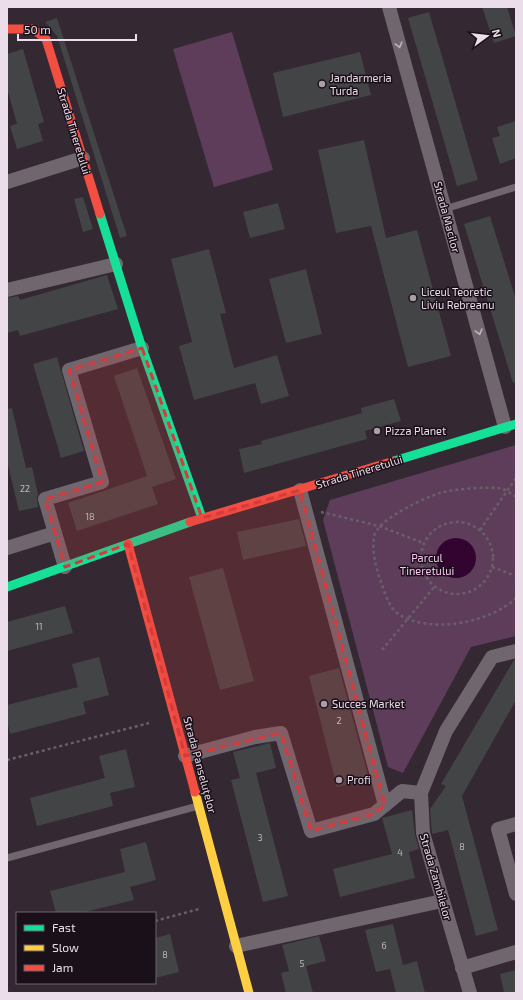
<svg xmlns="http://www.w3.org/2000/svg" width="523" height="1000" font-family="'Exo 2',sans-serif">
  <rect width="100%" height="100%" fill="#342832"/>
  <g fill="#5e3d5a">
    <path d="M 232,32 L 273,170 L 214,187 L 173,49 Z"/>
    <path d="M 516,445 L 516,636 L 471,647 L 403,773 L 388,767 L 323,520 L 330,500 Z"/>
  </g>
  <circle fill="#330430" cx="456" cy="558" r="20"/>
  <g fill="#424446">
    <path d="M 482,7 L 507,7 L 516,36 L 494,43 Z"/>
    <path d="M 429,12 L 478,180 L 457,186 L 408,18 Z"/>
    <path d="M 57,18 L 127,236 L 120,238 L 57,36 L 45,22 Z"/>
    <path d="M 23,49 L 44,122 L 38,124 L 43,141 L 17,149 L 10,126 L 17,124 L 7,88 L 7,54 Z"/>
    <path d="M 360,52 L 371,95 L 283,117 L 273,73 Z"/>
    <path d="M 516,121 L 516,158 L 500,164 L 492,138 L 500,136 L 497,127 Z"/>
    <path d="M 364,140 L 386,238 L 417,230 L 451,356 L 408,367 L 371,226 L 336,233 L 318,150 Z"/>
    <path d="M 83,197 L 93,229 L 83,232 L 74,199 Z"/>
    <path d="M 278,203 L 285,229 L 250,238 L 243,212 Z"/>
    <path d="M 490,216 L 516,300 L 516,382 L 513,383 L 464,224 Z"/>
    <path d="M 209,249 L 226,313 L 220,314 L 234,368 L 277,355 L 289,396 L 261,404 L 255,383 L 194,400 L 179,346 L 192,342 L 171,259 Z"/>
    <path d="M 306,269 L 322,334 L 286,343 L 269,279 Z"/>
    <path d="M 107,275 L 118,309 L 20,336 L 18,330 L 7,333 L 7,298 L 18,296 L 20,300 Z"/>
    <path d="M 57,357 L 84,451 L 61,458 L 33,364 Z"/>
    <path d="M 137,368 L 176,479 L 152,487 L 158,504 L 77,531 L 68,503 L 147,476 L 114,376 Z"/>
    <path d="M 394,399 L 401,421 L 365,431 L 367,439 L 244,473 L 239,449 L 262,444 L 261,441 L 362,413 L 361,408 Z"/>
    <path d="M 12,408 L 26,468 L 32,467 L 38,494 L 37,497 L 38,507 L 19,511 L 7,461 L 7,409 Z"/>
    <path d="M 299,519 L 306,546 L 243,560 L 237,532 Z"/>
    <path d="M 223,568 L 254,681 L 220,690 L 189,577 Z"/>
    <path d="M 65,606 L 73,633 L 7,651 L 7,622 Z"/>
    <path d="M 99,657 L 109,695 L 83,702 L 86,714 L 10,734 L 7,721 L 7,705 L 78,687 L 72,664 Z"/>
    <path d="M 514,660 L 516,660 L 516,700 L 462,796 L 498,930 L 476,936 L 448,830 L 432,834 L 430,809 L 446,786 L 441,784 Z"/>
    <path d="M 339,668 L 369,779 L 337,787 L 309,676 Z"/>
    <path d="M 270,743 L 276,768 L 256,773 L 288,896 L 263,902 L 231,780 L 240,778 L 233,752 Z"/>
    <path d="M 126,749 L 135,787 L 110,793 L 113,806 L 37,826 L 30,798 L 105,778 L 99,756 Z"/>
    <path d="M 412,810 L 415,835 L 419,849 L 409,852 L 415,878 L 340,897 L 333,869 L 392,854 L 382,818 Z"/>
    <path d="M 146,842 L 156,880 L 130,887 L 134,900 L 81,913 L 56,913 L 50,891 L 125,872 L 120,849 Z"/>
    <path d="M 393,924 L 403,965 L 417,961 L 425,993 L 396,993 L 390,969 L 376,972 L 365,930 Z"/>
    <path d="M 170,934 L 179,972 L 155,978 L 155,938 Z"/>
    <path d="M 319,936 L 326,961 L 306,966 L 313,993 L 286,993 L 281,973 L 289,971 L 282,945 Z"/>
    <path d="M 516,970 L 516,993 L 504,993 L 500,974 Z"/>
  </g>
  <g fill="none" stroke-linecap="round" stroke-linejoin="round">
    <g stroke="#695f68" stroke-width="2.5" stroke-dasharray="3 3" stroke-linecap="butt">
      <path d="M 516,497 C 510,493 504,488 497,488 C 483,487 453,489 440,493 C 424,498 376,520 374,537 C 372,552 376,568 381,582 C 385,593 389,609 400,615 C 432,634 489,623 516,598"/>
      <path d="M 321,512 L 379,526 L 423,543"/>
      <circle cx="457" cy="558" r="36"/>
      <path d="M 480,530 L 516,478"/>
      <path d="M 492,567 L 516,576"/>
      <path d="M 382,650 L 435,586"/>
      <path d="M 7,760 L 149,723"/>
      <path d="M 155,921 L 199,909"/>
    </g>
    <g stroke="#70666e" stroke-width="7">
      <path d="M 445,209 L 516,187"/>
      <path d="M 7,858 L 198,806"/>
    </g>
    <g stroke="#70666e" stroke-width="14">
      <path d="M 389,7 L 505,427"/>
      <path d="M 7,182 L 83,158"/>
      <path d="M 7,290 L 116,264"/>
      <path d="M 300,490 L 385,805"/>
      <path d="M 7,548 L 55,533"/>
      <path d="M 65,567 L 45,499 L 102,482 L 69,370 L 142,348"/>
      <path d="M 185,756 L 255,737 L 281,733 L 311,831 L 374,814 L 402,791 L 421,793"/>
      <path d="M 516,824 L 498,829 L 516,894"/>
      <path d="M 236,946 L 442,901"/>
      <path d="M 462,968 L 516,952"/>
      <path d="M 470,993 L 423,833 L 421,793 L 446,731 L 492,657 L 516,651"/>
    </g>
    <g stroke="#16e098" stroke-width="9">
      <path d="M 100,214 L 142,348 L 202,518"/>
      <path d="M 394,461 L 516,424"/>
      <path d="M 7,587 L 190,522"/>
    </g>
    <path stroke="#ffcf43" stroke-width="9" d="M 195,792 L 249,993"/>
    <g stroke="#f24e42" stroke-width="9">
      <path d="M 7,29 L 33,29 L 46,39 L 100,214"/>
      <path d="M 190,522 L 394,461"/>
      <path d="M 128,544 L 195,792"/>
    </g>
  </g>
  <defs><path id="oneway-chevron" d="M-2-3.5L2.5 0L-2 3.5" fill="none" stroke-width="1.6" stroke-linecap="round" stroke-linejoin="round"/></defs>
  <g stroke="#c0b3be">
    <use href="#oneway-chevron" transform="translate(399 45) rotate(75)"/>
    <use href="#oneway-chevron" transform="translate(479 332) rotate(75)"/>
  </g>
  <path fill="#d83a3b" fill-opacity="0.2" stroke="#d83a3b" stroke-width="3" stroke-dasharray="8 5" stroke-linejoin="round" d="M 142,348 L 202,518 L 300,490 L 385,805 L 374,814 L 311,831 L 281,733 L 185,756 L 128,544 L 65,567 L 45,499 L 102,482 L 69,370 Z"/>
  <g fill="#ab9ea9" stroke="#1a1019" stroke-width="1.5">
    <circle cx="322" cy="84" r="4"/>
    <circle cx="413" cy="298" r="4"/>
    <circle cx="377" cy="431" r="4"/>
    <circle cx="324" cy="704" r="4"/>
    <circle cx="339" cy="780" r="4"/>
  </g>
  <g text-anchor="middle" stroke-width="3" stroke-linejoin="round" paint-order="stroke">
    <g font-size="9" fill="#c1b7c0">
      <text x="25" y="492">22</text>
      <text x="90" y="520">18</text>
      <text x="39" y="630">11</text>
      <text x="339" y="724">2</text>
      <text x="260" y="841">3</text>
      <text x="462" y="850">8</text>
      <text x="400" y="856">4</text>
      <text x="384" y="949">6</text>
      <text x="165" y="958">8</text>
      <text x="302" y="967">5</text>
    </g>
    <g font-size="11" fill="#ebdde9" stroke="#1a1019" text-anchor="start">
      <text x="330" y="82">Jandarmeria<tspan x="330" dy="13">Turda</tspan></text>
      <text x="421" y="296">Liceul Teoretic<tspan x="421" dy="13">Liviu Rebreanu</tspan></text>
      <text x="385" y="435">Pizza Planet</text>
      <text x="332" y="708">Succes Market</text>
      <text x="347" y="784">Profi</text>
    </g>
    <g font-size="11" fill="#ebdde9" stroke="#1a1019">
      <text transform="translate(74 131) rotate(73)" y="4">Strada Tineretului</text>
      <text transform="translate(447 217) rotate(75)" y="4">Strada Macilor</text>
      <text transform="translate(359 472) rotate(-17)" y="4">Strada Tineretului</text>
      <text transform="translate(200 765) rotate(75)" y="4">Strada Panseluțelor</text>
      <text transform="translate(436 877) rotate(74)" y="4">Strada Zambilelor</text>
    </g>
    <g font-size="11" fill="#f7c5f0" stroke="#1a1019">
      <text x="427" y="562">Parcul<tspan x="427" dy="13">Tineretului</tspan></text>
    </g>
  </g>
  <rect width="523" height="1000" fill="none" stroke="#ebdde9" stroke-width="16"/>
  <rect x="16" y="912" width="140" height="72" fill="#1a1019" stroke="#6e626c"/>
  <rect x="24" y="925" width="20" height="6" fill="#16e098" stroke="#6e626c"/>
  <text x="52" y="932" font-size="12" fill="#ebdde9">Fast</text>
  <rect x="24" y="945" width="20" height="6" fill="#ffcf43" stroke="#6e626c"/>
  <text x="52" y="952" font-size="12" fill="#ebdde9">Slow</text>
  <rect x="24" y="965" width="20" height="6" fill="#f24e42" stroke="#6e626c"/>
  <text x="52" y="972" font-size="12" fill="#ebdde9">Jam</text>
  <g transform="translate(487 36) rotate(75)" stroke="#1a1019" stroke-width="3" paint-order="stroke">
  <path d="M0-3L7 15L0 10L-7 15Z" fill="#ebdde9"/>
  <text y="-6" font-size="11" font-weight="bold" text-anchor="middle" fill="#ebdde9">N</text>
  </g>
  <path d="M18 34v6h118v-6" fill="none" stroke="#ebdde9" stroke-width="2"/>
  <text x="24" y="34" font-size="12" fill="#ebdde9" stroke="#1a1019" stroke-width="3" paint-order="stroke">50 m</text>
</svg>
